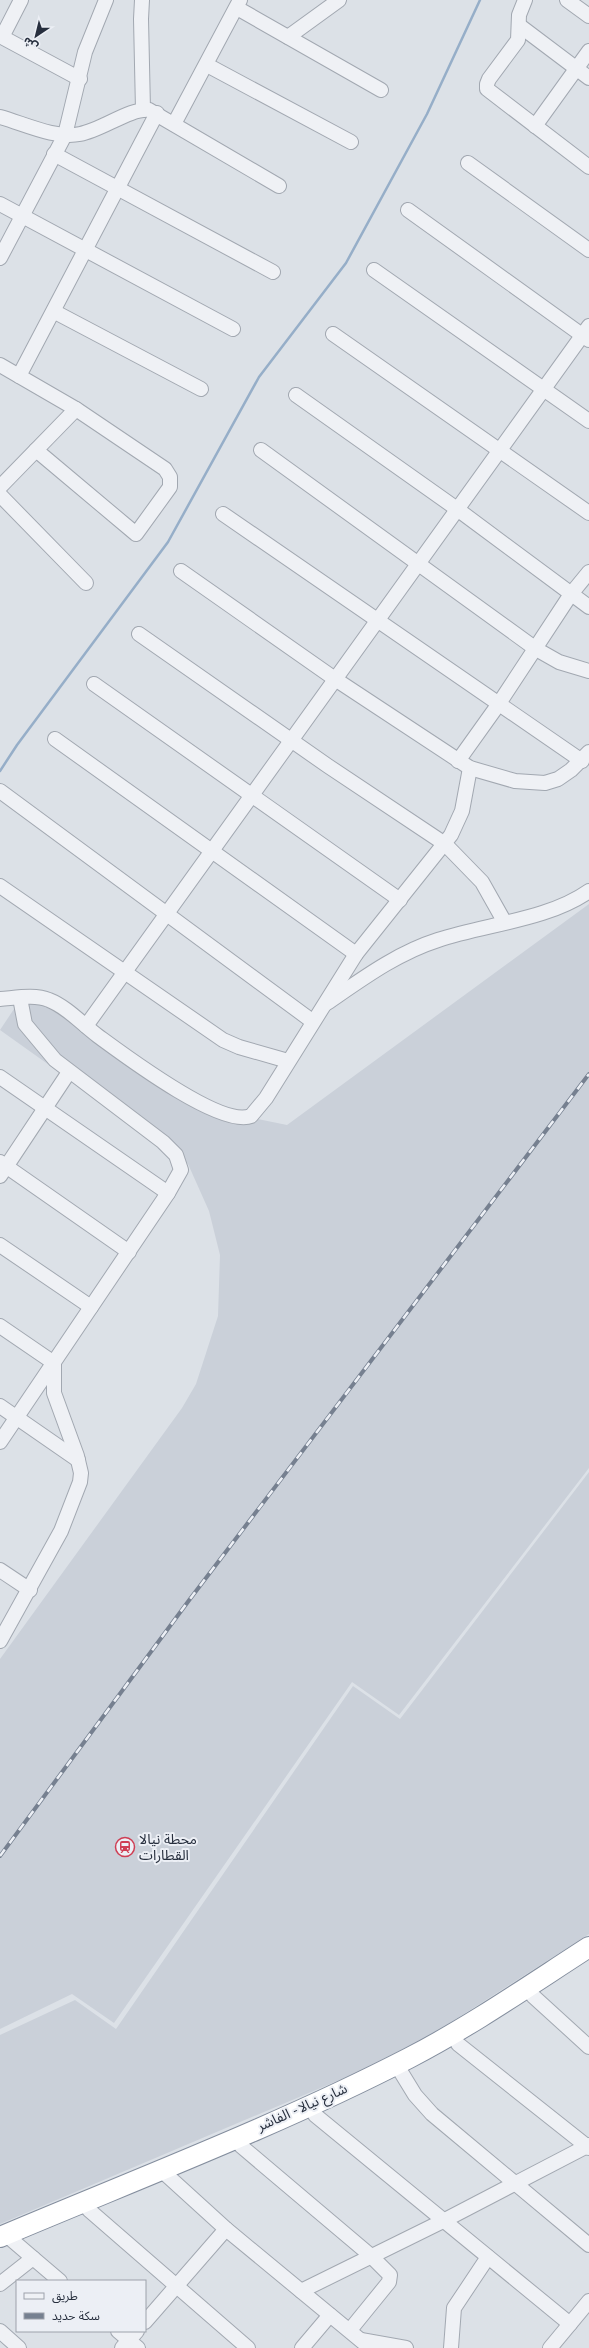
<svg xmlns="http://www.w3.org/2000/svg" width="589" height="2348" font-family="'PT Sans','Noto Sans Arabic',sans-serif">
  <rect width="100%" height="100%" fill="#dce1e7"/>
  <g fill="#cad0d9">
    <path d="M 589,904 L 589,1468 L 399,1715 L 352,1682 L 114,2023 L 72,1994 L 0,2029 L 0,1659 L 182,1408 L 196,1384 L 218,1316 L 220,1255 L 209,1211 L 188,1164 L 0,1030 L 26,991 L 195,1106 L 287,1125 Z"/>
    <path d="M 589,1472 L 589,1934 L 403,2053 L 0,2224 L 0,2035 L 75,2000 L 116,2029 L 353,1686 L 400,1719 Z"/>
  </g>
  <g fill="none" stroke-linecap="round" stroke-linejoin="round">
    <path stroke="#96aec8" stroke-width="2.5" d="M 0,771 L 17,745 L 168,542 L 259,377 L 346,263 L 427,114 L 480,0"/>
    <defs>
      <g id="minor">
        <path d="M 142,0 L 141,19 L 143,110"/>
        <path d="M 525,0 L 519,15 L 518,40 L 489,79 L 487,84 L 487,89 L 589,167"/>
        <path d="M 567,0 L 589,16"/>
        <path d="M 237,8 L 381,90"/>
        <path d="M 520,26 L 589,78"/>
        <path d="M 0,36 L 80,79"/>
        <path d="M 2,37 L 21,0"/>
        <path d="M 288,37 L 339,0"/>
        <path d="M 207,65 L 351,142"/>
        <path d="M 0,117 C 25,124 55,139 80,134 C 102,130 130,108 149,110 L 279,186"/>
        <path d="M 174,124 L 240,0"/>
        <path d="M 535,126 L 589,51"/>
        <path d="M 54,154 L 273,272"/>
        <path d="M 468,163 L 589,250"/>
        <path d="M 0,204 L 233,329"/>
        <path d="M 408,210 L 589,340"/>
        <path d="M 0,258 L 65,135 L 85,52 L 106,0"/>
        <path d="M 374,270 L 589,421"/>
        <path d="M 55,312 L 201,389"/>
        <path d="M 333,334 L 589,513"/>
        <path d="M 0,365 L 76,409 L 165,469 L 170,477 L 170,487 L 136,534 L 36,450"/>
        <path d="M 19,376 L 157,113"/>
        <path d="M 296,395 L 457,509 L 589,607"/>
        <path d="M 261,450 L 536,649 L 559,662 L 589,671"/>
        <path d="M 0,487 L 76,409"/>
        <path d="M 0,495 L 86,583"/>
        <path d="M 223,514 L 582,761"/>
        <path d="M 181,571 L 335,679 L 470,768 L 515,781 L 545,783 L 558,779 L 571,770 L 589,752"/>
        <path d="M 139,634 L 328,766 L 445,844 L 482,882 L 504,921"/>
        <path d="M 94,684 L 400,900"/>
        <path d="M 55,739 L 356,954"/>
        <path d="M 458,761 L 498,705 L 571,594 L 589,572"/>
        <path d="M 0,791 L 312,1021"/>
        <path d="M 0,886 L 223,1040 L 239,1047 L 288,1061"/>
        <path d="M 0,999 C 15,998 35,994 49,1000 C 67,1007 82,1024 98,1036 C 124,1055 221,1128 251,1116 L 266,1098 L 356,954 L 451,835 L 462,811 L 470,768"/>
        <path d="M 327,1003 C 362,979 397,953 438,940 C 486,924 548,920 589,891"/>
        <path d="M 86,1026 L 589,326"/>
        <path d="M 0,1077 L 168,1193"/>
        <path d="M 0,1162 L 129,1252"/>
        <path d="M 0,1176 L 69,1072"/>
        <path d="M 0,1245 L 91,1307"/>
        <path d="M 0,1326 L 54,1363 L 54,1393 L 77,1456 L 81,1473 L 80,1482 L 61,1531 L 0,1641"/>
        <path d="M 0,1406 L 78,1460"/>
        <path d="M 0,1442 L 168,1193 L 181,1170 L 176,1155 L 163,1142 L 55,1060 L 25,1024 L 20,998"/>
        <path d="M 0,1570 L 30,1590"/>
        <path d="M 533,1996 L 589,2047"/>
        <path d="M 458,2044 L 589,2148"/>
        <path d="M 396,2064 L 415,2095 L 432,2114 L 589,2245"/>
        <path d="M 315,2115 L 570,2324"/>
        <path d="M 241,2146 L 370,2255 L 390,2275 L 389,2282 L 350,2330"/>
        <path d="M 160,2169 L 226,2229 L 370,2348"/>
        <path d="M 89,2210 L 248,2348"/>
        <path d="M 33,2258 L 60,2281"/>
        <path d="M 0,2284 L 33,2258 L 5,2234"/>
        <path d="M 301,2291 L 443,2221 L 589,2145"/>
        <path d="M 145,2322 L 226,2229"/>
        <path d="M 0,2331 L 19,2348"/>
        <path d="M 118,2331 L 138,2348"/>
        <path d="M 361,2340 L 406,2348"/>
        <path d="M 122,2348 L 137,2331"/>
        <path d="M 302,2348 L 330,2315"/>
        <path d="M 451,2348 L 454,2308 L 488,2257"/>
        <path d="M 550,2348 L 589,2301"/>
      </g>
      <path id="highway" d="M 0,2237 C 137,2179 277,2126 409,2058 C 471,2026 530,1985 589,1947"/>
    </defs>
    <use href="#minor" stroke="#a2a8b1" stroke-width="16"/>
    <use href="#highway" stroke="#848e9e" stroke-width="22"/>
    <use href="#minor" stroke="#eff1f5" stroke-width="14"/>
    <use href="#highway" stroke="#fff" stroke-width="20"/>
    <defs>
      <path id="rail" d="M 0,1856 L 190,1599 L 589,1074"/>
    </defs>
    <use href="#rail" stroke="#768090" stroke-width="4"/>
    <use href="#rail" stroke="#eceff5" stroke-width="2.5" stroke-dasharray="8" stroke-linecap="butt"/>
  </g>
  <defs>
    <symbol id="station-ring" viewBox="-11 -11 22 22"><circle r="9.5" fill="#eceff5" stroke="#cf3e54" stroke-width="1.5"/><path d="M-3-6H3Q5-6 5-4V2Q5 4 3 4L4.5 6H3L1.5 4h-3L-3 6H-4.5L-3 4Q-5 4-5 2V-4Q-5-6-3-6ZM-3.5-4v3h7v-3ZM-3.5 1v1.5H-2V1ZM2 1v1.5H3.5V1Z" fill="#cf3e54"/></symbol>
  </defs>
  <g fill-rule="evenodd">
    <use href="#station-ring" x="114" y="1836" width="22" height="22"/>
  </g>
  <g text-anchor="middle" stroke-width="4" stroke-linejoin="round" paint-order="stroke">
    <g font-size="14" fill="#262e3d" stroke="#eceff5" text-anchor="start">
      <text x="139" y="1844">محطة نيالا<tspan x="139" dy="16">القطارات</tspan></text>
    </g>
    <g font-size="14" fill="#262e3d" stroke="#eceff5">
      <text transform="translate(302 2107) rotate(-24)" y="5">شارع نيالا - الفاشر</text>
    </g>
  </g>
  <rect x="16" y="2280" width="130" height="52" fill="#eceff5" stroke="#9da2ab"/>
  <rect x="24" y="2293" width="20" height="6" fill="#eff1f5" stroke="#9da2ab"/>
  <text x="52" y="2300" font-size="12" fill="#262e3d">طريق</text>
  <rect x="24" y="2313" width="20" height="6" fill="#768090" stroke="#9da2ab"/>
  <text x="52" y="2320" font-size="12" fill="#262e3d">سكة حديد</text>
  <g transform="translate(36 36) rotate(215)" stroke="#eceff5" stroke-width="3" paint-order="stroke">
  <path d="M0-3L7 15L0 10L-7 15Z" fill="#262e3d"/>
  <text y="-6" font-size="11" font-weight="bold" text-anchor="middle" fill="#262e3d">ش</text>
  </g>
</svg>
